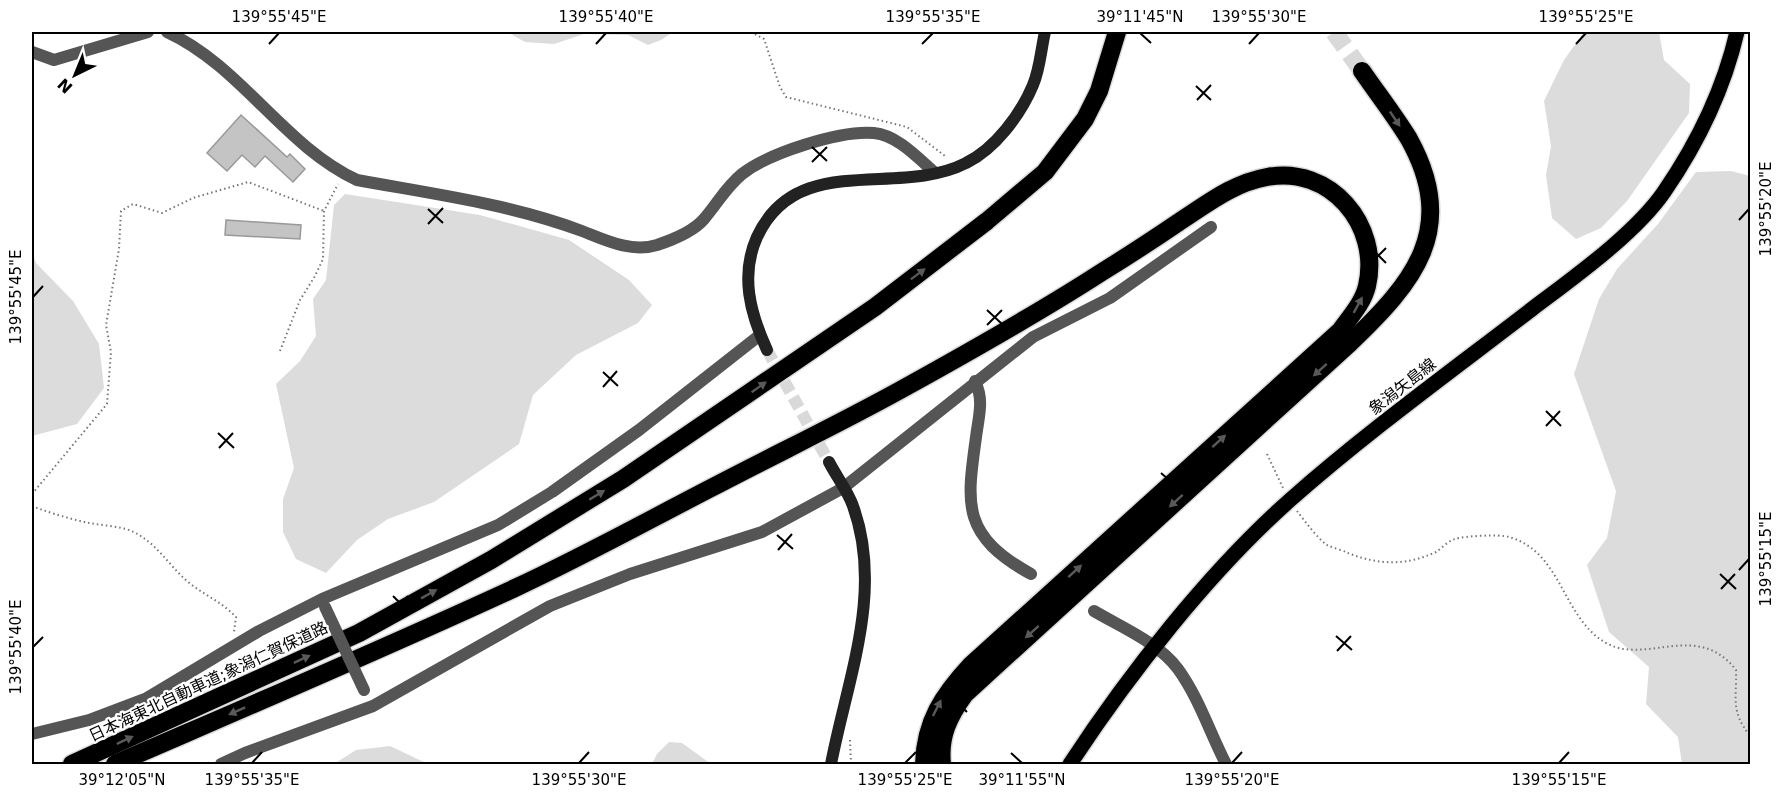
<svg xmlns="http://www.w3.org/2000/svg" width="1782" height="796" font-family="'DejaVu Sans','Noto Sans JP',sans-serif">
  <rect width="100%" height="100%" fill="#fff"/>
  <g fill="#dcdcdc">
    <path d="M 507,32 L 673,32 L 661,40 L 648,45 L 628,35 L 584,34 L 554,44 L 525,42 Z"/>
    <path d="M 1584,32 L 1659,32 L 1664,60 L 1690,84 L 1689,113 L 1627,201 L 1601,228 L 1576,239 L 1552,218 L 1546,175 L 1551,146 L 1544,101 L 1564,60 Z"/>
    <path d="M 1731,171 L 1750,176 L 1750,764 L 1682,764 L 1678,737 L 1646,704 L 1649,667 L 1609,632 L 1587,565 L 1607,538 L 1616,491 L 1574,374 L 1599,299 L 1617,269 L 1658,224 L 1696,172 Z"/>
    <path d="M 345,194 L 480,215 L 569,240 L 629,280 L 652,305 L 638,323 L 576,355 L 533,395 L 519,444 L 434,502 L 388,519 L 357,540 L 326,573 L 296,559 L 283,532 L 283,499 L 294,468 L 276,384 L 300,361 L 316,336 L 313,299 L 326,280 L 334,205 Z"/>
    <path d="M 32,252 L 36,263 L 73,301 L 99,344 L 104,388 L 77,424 L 32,436 Z"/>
    <path d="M 669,742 L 682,743 L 711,764 L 652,764 L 657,754 Z"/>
    <path d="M 390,746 L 428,764 L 334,764 L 356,750 Z"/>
  </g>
  <g fill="#c4c4c4" stroke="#999" stroke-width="1.5">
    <path d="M 241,115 L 287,157 L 290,154 L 305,169 L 293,182 L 265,156 L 255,167 L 242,155 L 227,171 L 207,153 Z"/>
    <path d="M 226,220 L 301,225 L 300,239 L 225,235 Z"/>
  </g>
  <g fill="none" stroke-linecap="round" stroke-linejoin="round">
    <path stroke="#d9d9d9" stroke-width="12" stroke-dasharray="12 6" stroke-linecap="butt" d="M 767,350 L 829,462"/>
    <path stroke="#d9d9d9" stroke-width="18" stroke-dasharray="18 9" stroke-linecap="butt" d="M 1334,32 L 1362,71"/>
    <defs>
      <path id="primary" d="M 1070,764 C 1129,674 1209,572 1290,500 C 1367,432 1450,372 1532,309 C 1573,278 1635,234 1664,192 C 1697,144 1724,88 1737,32"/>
      <g id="highway">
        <path d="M 72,764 L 359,633 L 491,560 L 623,479 L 875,307 L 987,221 L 1045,172 L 1085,119 L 1099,91 L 1117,32"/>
        <path d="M 115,764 C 249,706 383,649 515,588 C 582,557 647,521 713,487 C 776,454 841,423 904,388 C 971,351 1037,314 1102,272 C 1128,256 1154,239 1179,222 C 1207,204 1233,183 1267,177 C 1330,165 1381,225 1367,286 C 1363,303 1350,317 1340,331 L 971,665 C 943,695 925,722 924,764"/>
        <path d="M 942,764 C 939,736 949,716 965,694 L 1350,343 C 1414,282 1459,229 1409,139 C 1395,116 1377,93 1362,71"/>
      </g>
    </defs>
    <use href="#primary" stroke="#dbdbdb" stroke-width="18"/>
    <use href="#highway" stroke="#dbdbdb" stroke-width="21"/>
    <g stroke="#777" stroke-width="2" stroke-dasharray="1.5 3" stroke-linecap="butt">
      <path d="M 751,32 L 764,39 L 780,87 L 786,97 L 907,127 L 945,156"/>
      <path d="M 280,351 L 300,300 L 315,276 L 323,259 L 324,211 L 338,184"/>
      <path d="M 1267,454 L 1283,488"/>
      <path d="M 32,494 L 107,404 L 111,352 L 106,325 L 119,249 L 121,211 L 133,204 L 162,213 L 193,198 L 248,182 L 324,211"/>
      <path d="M 32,506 C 50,513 70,519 89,523 C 101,525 114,526 126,529 C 154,538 167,564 188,582 C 204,595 222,602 236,617 L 234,632"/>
      <path d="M 1297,511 C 1305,521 1316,537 1327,545 C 1333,548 1342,550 1348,553 C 1378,565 1406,566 1436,552 C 1442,548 1448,541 1455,539 C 1464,536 1500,534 1509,537 C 1563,552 1562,620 1608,644 C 1648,664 1698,621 1736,670 C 1737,699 1730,710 1750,736"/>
      <path d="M 850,740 L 851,764"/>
    </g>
    <g stroke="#555" stroke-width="12">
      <path d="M 167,32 C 241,66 284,146 357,180 C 433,194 510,204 582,231 C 605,240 631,253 657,245 C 672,240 693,232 704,219 C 717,204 726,187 742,174 C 769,153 840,130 874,133 C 897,135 918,158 934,172"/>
      <path d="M 32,52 L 54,60 L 148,32"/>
      <path d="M 975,381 C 983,398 980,411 977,430 C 967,503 959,534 1031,574"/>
      <path d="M 1094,611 C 1121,627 1159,643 1178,669 C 1199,698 1210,733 1226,764"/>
      <path d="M 32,734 L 89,720 L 147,698 L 259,631 L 322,599 L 498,525 L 552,492 L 639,430 L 760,335"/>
      <path d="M 221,764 L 245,753 L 373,706 L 550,606 L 630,574 L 762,532 L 843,488 L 1033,337 L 1110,298 L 1211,227"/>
    </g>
    <g stroke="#222" stroke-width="12">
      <path d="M 767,350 C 750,313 740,275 757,237 C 797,150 898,198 966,163 C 995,149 1021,114 1033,85 C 1040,69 1041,49 1045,32"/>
      <path d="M 829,462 C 836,476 848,491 853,506 C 884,592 847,680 831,764"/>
    </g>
    <use href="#primary" stroke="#000" stroke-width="15"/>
    <use href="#highway" stroke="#000" stroke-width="18"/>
    <path stroke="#555" stroke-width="12" d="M 325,607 L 364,690"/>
  </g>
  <defs><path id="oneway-solid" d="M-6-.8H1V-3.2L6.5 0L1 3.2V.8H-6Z" transform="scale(1.5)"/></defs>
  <g fill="#595959">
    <use href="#oneway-solid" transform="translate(1395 119) rotate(56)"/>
    <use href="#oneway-solid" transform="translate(918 274) rotate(-37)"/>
    <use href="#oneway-solid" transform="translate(1358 305) rotate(-61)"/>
    <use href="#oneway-solid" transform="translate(1320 370) rotate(138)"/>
    <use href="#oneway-solid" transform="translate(759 387) rotate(-35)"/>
    <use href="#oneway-solid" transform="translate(1219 441) rotate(-42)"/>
    <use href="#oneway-solid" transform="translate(597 495) rotate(-31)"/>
    <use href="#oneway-solid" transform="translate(1176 501) rotate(138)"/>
    <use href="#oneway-solid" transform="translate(1075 571) rotate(-42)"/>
    <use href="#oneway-solid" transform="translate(429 594) rotate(-29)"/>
    <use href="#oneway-solid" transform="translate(1032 632) rotate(138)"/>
    <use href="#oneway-solid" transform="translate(302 659) rotate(-25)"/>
    <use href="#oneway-solid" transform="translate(937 708) rotate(-63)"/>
    <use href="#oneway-solid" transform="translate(237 711) rotate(156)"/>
    <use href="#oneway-solid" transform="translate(125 740) rotate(-25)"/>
  </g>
  <path fill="none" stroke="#000" stroke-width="2" d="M 1140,33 L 1151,43M 269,44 L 279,33M 596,44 L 606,33M 922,44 L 933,33M 1249,44 L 1259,33M 1576,44 L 1586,33M 1196,86 L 1211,100M 1197,100 L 1211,85M 812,147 L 827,161M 812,162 L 827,147M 428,209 L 443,223M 1739,220 L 1749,209M 428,224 L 443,208M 1371,248 L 1386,263M 1371,263 L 1386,248M 33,297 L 43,286M 987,310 L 1002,324M 987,325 L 1002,310M 603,372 L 618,386M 603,387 L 617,371M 1546,411 L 1561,426M 1546,426 L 1560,411M 218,433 L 234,448M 219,448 L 233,433M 1161,473 L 1177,487M 1162,488 L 1176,473M 777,535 L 793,549M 778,550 L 792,534M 1739,570 L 1749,559M 1720,574 L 1736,589M 1721,589 L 1735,574M 393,596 L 408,611M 394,611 L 408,596M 1336,636 L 1352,650M 33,647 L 43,637M 1337,651 L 1351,636M 952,698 L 967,712M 953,712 L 967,697M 111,753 L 122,763M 1011,753 L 1022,763M 252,763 L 262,752M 579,763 L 589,752M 905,763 L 916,752M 1232,763 L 1242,752M 1559,763 L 1569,752"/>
  <g text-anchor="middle" stroke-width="4.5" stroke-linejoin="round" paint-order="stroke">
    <g font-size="16" fill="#000" stroke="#fff">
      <text transform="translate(1402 386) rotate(-38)" y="6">象潟矢島線</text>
      <text transform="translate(208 681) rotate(-25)" y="6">日本海東北自動車道;象潟仁賀保道路</text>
    </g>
  </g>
  <rect width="1782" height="796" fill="none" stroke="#ffffff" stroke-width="66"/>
  <g transform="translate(75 75) rotate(223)" stroke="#ffffff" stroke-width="4.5" paint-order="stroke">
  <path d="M0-4.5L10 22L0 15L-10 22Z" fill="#000000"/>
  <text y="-9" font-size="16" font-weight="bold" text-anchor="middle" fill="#000000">N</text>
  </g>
  <rect x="33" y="33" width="1716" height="730" fill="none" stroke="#000" stroke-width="2"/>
  <g font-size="15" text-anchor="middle" fill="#000">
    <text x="279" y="22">139°55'45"E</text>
    <text x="606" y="22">139°55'40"E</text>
    <text x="933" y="22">139°55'35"E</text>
    <text x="1140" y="22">39°11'45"N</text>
    <text x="1259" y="22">139°55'30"E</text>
    <text x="1586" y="22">139°55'25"E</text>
    <text transform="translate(1766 209) rotate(-90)" y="5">139°55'20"E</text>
    <text transform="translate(16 297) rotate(-90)" y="5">139°55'45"E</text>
    <text transform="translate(1766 559) rotate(-90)" y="5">139°55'15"E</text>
    <text transform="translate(16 647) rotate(-90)" y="5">139°55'40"E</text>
    <text x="122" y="785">39°12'05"N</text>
    <text x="252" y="785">139°55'35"E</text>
    <text x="579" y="785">139°55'30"E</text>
    <text x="905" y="785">139°55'25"E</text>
    <text x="1022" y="785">39°11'55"N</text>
    <text x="1232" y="785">139°55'20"E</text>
    <text x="1559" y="785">139°55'15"E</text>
  </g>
</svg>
